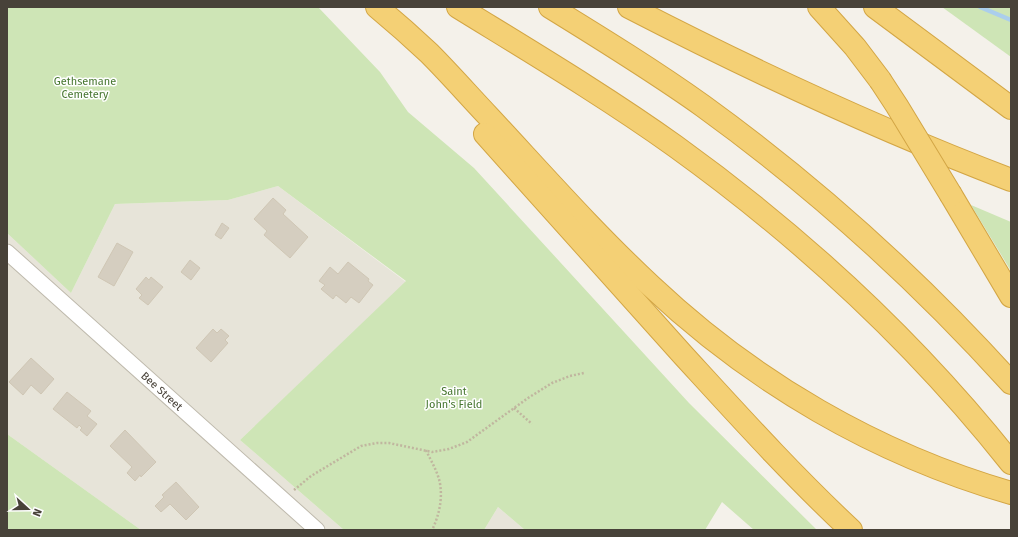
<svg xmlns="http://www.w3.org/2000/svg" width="1018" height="537" font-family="'Fira Sans',sans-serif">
  <rect width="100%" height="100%" fill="#f4f1ea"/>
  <g fill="#e7e4d9">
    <path d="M 278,186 L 406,282 L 240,440 L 344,530 L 141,530 L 7,434 L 7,233 L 71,293 L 115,204 L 228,200 Z"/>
    <path d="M 498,507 L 525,530 L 484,530 Z"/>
  </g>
  <g fill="#cee5b6">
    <path d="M 7,7 L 318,7 L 380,72 L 408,112 L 474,168 L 689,403 L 817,530 L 754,530 L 722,502 L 705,530 L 525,530 L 498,507 L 484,530 L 344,530 L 240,440 L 406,281 L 278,186 L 228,200 L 115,204 L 71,293 L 7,233 Z"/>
    <path d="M 942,7 L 1011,7 L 1011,57 Z"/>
    <path d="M 971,205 L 1011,222 L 1011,271 Z"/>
    <path d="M 7,434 L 141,530 L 7,530 Z"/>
  </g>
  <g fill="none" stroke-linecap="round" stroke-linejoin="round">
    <path stroke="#abceec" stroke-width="4.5" d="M 980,7 L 1011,20"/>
  </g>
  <g fill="#d5cec0" stroke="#cfc6b4">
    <path d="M 273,198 L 286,210 L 283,214 L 308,237 L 290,258 L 264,235 L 267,231 L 254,219 Z"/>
    <path d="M 222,223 L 229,228 L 221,239 L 215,235 Z"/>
    <path d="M 117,243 L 133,252 L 114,286 L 98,277 Z"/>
    <path d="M 190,260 L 200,268 L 191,280 L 181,272 Z"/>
    <path d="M 348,262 L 369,279 L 368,281 L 373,285 L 359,303 L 351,297 L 346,303 L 336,295 L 333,299 L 321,289 L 325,285 L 319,281 L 330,267 L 338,274 Z"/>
    <path d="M 146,277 L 149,280 L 151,277 L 163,287 L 148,305 L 139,298 L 142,295 L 136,289 Z"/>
    <path d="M 213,329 L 217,333 L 221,329 L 229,336 L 225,340 L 228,343 L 211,362 L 196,348 Z"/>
    <path d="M 31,358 L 54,379 L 41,394 L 31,385 L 23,395 L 9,382 Z"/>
    <path d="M 67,392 L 91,411 L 87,416 L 97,424 L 87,436 L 80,430 L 82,428 L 79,425 L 77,428 L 53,409 Z"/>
    <path d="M 125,430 L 156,462 L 141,477 L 140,475 L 135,481 L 127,473 L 132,467 L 110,446 Z"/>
    <path d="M 176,482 L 199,507 L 186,520 L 170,504 L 161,512 L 155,506 L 164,497 L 162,495 Z"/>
  </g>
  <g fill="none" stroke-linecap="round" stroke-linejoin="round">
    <defs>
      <path id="minor" d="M 7,252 L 317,530"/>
      <g id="highway">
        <path d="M 377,7 C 395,22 412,37 429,53 C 450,74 470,97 490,118 C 543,175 594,233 651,286 C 753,382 876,454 1011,493"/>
        <path d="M 458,7 C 531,52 605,96 675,146 C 800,236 915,342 1011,463"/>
        <path d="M 550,7 C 602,39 654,71 703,106 C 815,187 918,280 1011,383"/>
        <path d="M 629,7 C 753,71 880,130 1011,180"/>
        <path d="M 819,7 L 855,47 L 880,80"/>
        <path d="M 875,7 L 1011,108"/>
        <path d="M 485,134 C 551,208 617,282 683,355 C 738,415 792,475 851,530"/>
        <path d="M 951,195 L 1011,296"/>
      </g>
    </defs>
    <use href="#minor" stroke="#bfbaad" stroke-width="17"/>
    <use href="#highway" stroke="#d3a645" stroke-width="24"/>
    <g stroke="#c0b69f" stroke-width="2.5" stroke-dasharray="2 2" stroke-linecap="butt">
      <path d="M 514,408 L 532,424"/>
      <path d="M 426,450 C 430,459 435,467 438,476 C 444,493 440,514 432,530"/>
      <path d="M 294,490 L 311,476 L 361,446 L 377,443 L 389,443 L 432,452 L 449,449 L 467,442 L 528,398 L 552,383 L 570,376 L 584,373"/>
    </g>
    <use href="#minor" stroke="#fff" stroke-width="15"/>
    <use href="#highway" stroke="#f4d075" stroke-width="22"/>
    <defs>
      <path id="highway-bridge" d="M 880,80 L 897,106 L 951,195"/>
    </defs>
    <use href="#highway-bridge" stroke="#d3a645" stroke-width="24" stroke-linecap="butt"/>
    <use href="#highway-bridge" stroke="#f4d075" stroke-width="22"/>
  </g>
  <g text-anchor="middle" stroke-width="3" stroke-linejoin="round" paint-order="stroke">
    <g font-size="11" fill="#46762f" stroke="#fff">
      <text x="85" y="85">Gethsemane<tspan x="85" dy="13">Cemetery</tspan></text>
      <text x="454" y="395">Saint<tspan x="454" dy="13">John's Field</tspan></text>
    </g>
    <g font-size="11" fill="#484239" stroke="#fff">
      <text transform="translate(162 391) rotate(42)" y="4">Bee Street</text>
    </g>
  </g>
  <rect width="1018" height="537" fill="none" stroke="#484239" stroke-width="16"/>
  <g transform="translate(28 509) rotate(111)" stroke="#ffffff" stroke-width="3" paint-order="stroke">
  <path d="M0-3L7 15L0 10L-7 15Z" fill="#484239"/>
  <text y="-6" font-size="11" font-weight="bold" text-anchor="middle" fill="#484239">N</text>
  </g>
</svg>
